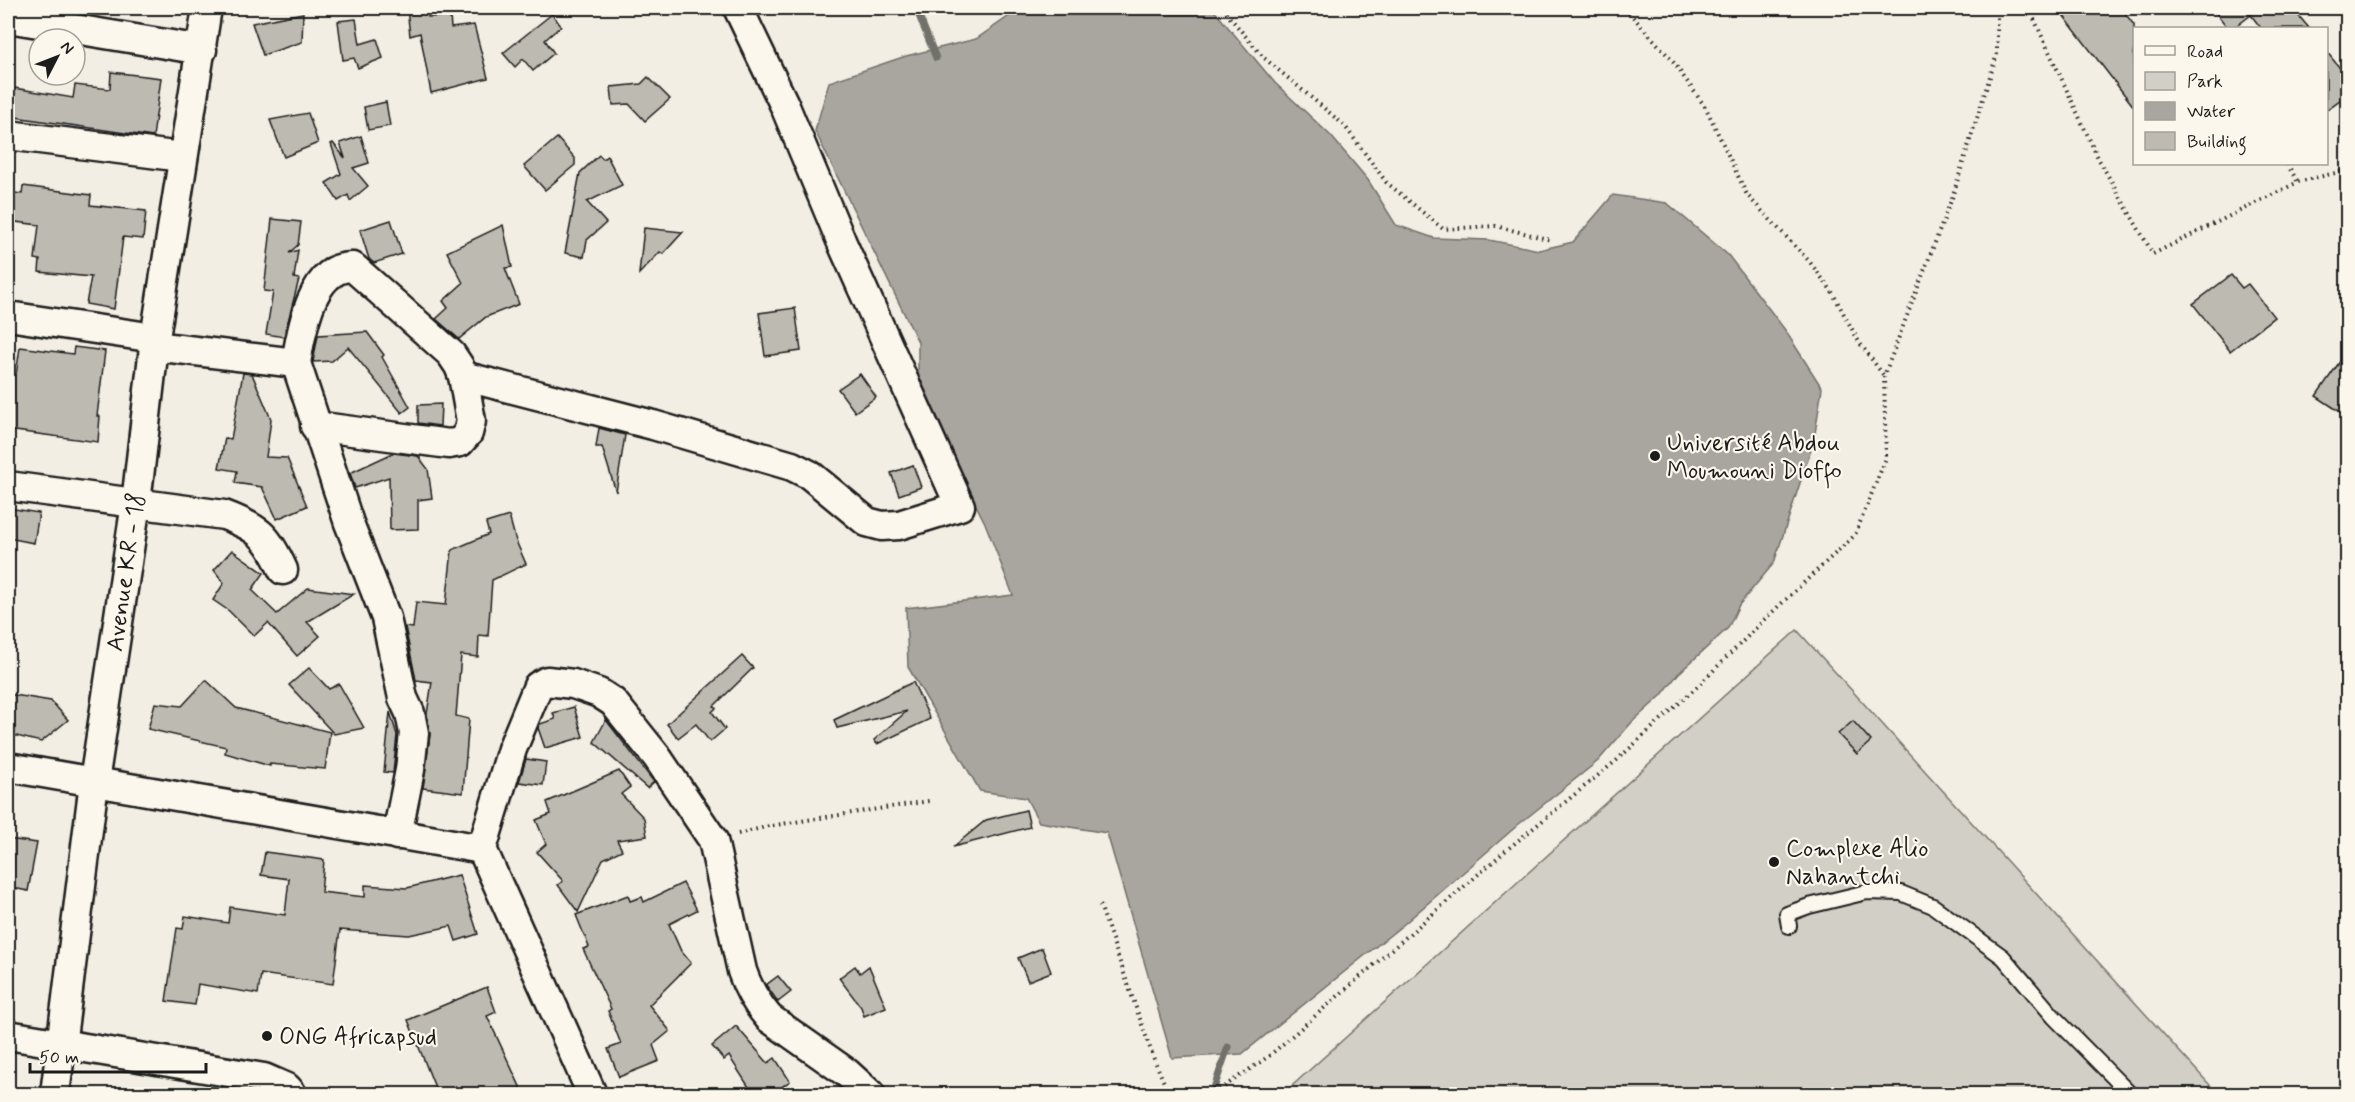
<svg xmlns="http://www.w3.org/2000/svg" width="2355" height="1102" font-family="Mynerve,sans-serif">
  <rect width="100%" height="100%" fill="#f2eee4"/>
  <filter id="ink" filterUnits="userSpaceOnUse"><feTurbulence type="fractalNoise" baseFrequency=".0167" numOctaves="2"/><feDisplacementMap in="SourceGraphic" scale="12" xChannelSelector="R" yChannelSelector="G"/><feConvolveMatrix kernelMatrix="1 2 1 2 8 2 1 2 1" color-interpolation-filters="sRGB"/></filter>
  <g filter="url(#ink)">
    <path fill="#d2cfc6" stroke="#777671" stroke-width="1.5" d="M 1797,630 L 2218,1094 L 1283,1094 Z"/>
    <path fill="#a9a6a0" stroke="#716f6b" stroke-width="1.5" d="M 1021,8 L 1212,8 L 1275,83 L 1331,136 L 1368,180 L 1396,225 L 1434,238 L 1489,240 L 1539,250 L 1573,242 L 1613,195 L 1667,203 L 1728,255 L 1785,330 L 1822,388 L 1814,440 L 1774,563 L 1739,605 L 1728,628 L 1678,674 L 1661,696 L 1632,722 L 1598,761 L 1519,824 L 1404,924 L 1242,1054 L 1172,1058 L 1107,833 L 1039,822 L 1026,798 L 980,791 L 908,667 L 906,608 L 1013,595 L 985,523 L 918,390 L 918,342 L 815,131 L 829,82 L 906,56 L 976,39 Z"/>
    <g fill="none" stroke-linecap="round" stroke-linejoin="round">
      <g stroke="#716f6b" stroke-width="7">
        <path d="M 916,8 L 936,58"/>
        <path d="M 1212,1094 L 1228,1047"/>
      </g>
    </g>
    <g fill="#bdbab1" stroke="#1c1c1c" stroke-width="1.5">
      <path d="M 407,8 L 427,8 L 428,17 L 450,16 L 451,28 L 474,25 L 488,78 L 431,93 L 420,33 L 410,36 Z"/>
      <path d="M 2073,8 L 2121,8 L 2134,25 L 2134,107 L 2063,15 Z"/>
      <path d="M 2212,8 L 2292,8 L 2309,28 L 2261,28 L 2251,15 L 2234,28 L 2228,28 Z"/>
      <path d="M 303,13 L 302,42 L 263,55 L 252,23 Z"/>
      <path d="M 552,14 L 561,26 L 545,40 L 554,53 L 533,71 L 523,59 L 515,67 L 503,53 Z"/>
      <path d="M 356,19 L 360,44 L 377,39 L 383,58 L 358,68 L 354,58 L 343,60 L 338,21 Z"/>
      <path d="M 2326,51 L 2348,78 L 2348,94 L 2326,110 Z"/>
      <path d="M 111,72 L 161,78 L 153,137 L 8,116 L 8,87 L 73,98 L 75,85 L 110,89 Z"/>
      <path d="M 648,77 L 670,99 L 645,121 L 629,104 L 613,105 L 611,87 L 641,84 Z"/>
      <path d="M 386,102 L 390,126 L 368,130 L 364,107 Z"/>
      <path d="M 308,113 L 318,143 L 284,157 L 270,120 Z"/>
      <path d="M 361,136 L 369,163 L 353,168 L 368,186 L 350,201 L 348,195 L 338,201 L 326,183 L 341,174 L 331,144 L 333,143 L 345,158 L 340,143 Z"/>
      <path d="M 557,138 L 575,158 L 575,165 L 545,190 L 524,166 Z"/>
      <path d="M 599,155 L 603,159 L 607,156 L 622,185 L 587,202 L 606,223 L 587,240 L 584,257 L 565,253 L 580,173 Z"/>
      <path d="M 23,186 L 91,195 L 90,205 L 146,211 L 143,239 L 123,237 L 114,309 L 86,304 L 91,277 L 39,272 L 40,260 L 35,259 L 39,225 L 8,221 L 8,192 L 22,194 Z"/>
      <path d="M 272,219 L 301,222 L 298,245 L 289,253 L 298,250 L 294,278 L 299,279 L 284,337 L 266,334 L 273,292 L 264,291 Z"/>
      <path d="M 391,220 L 402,254 L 374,263 L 369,259 L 360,230 Z"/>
      <path d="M 503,225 L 512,267 L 505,268 L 519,304 L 486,317 L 459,339 L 436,319 L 448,308 L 443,301 L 463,283 L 447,252 Z"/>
      <path d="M 644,228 L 683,232 L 663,254 L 660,252 L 639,274 Z"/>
      <path d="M 2231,275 L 2242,288 L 2248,284 L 2274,317 L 2230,351 L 2193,304 Z"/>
      <path d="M 795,308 L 801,351 L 765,356 L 759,313 Z"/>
      <path d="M 367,332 L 384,355 L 382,357 L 410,407 L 402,413 L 348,347 L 332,361 L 313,362 L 318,335 Z"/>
      <path d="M 20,347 L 73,354 L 74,347 L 105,351 L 97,416 L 100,416 L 98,442 L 8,430 L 8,374 L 16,375 Z"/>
      <path d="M 2348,350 L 2348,417 L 2316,396 Z"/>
      <path d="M 243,373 L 252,374 L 271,419 L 266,457 L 287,458 L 307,506 L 277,519 L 262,487 L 235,483 L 237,471 L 219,468 L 225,438 L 231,439 Z"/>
      <path d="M 860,374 L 876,397 L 855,412 L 838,389 Z"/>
      <path d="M 441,404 L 440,426 L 418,423 L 418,405 Z"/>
      <path d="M 599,428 L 625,435 L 616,492 L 602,447 L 596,447 Z"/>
      <path d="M 393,453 L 418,456 L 428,469 L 432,498 L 418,500 L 418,529 L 390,530 L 389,477 L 355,488 L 350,473 Z"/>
      <path d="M 913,465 L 921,487 L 899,495 L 891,473 Z"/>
      <path d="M 8,508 L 39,513 L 34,543 L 8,538 Z"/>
      <path d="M 509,516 L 516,541 L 526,564 L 492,580 L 488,636 L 479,635 L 478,657 L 461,655 L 456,716 L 469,719 L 463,793 L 423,788 L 430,735 L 427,714 L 432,682 L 416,680 L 405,627 L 413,628 L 416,602 L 446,605 L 452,550 L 489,534 L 486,523 Z"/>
      <path d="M 232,550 L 264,573 L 252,590 L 277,614 L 308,588 L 354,594 L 307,622 L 320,636 L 297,656 L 268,623 L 254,636 L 229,611 L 213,600 L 224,583 L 214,570 Z"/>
      <path d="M 742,656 L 753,668 L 714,706 L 716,708 L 712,712 L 725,729 L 710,742 L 696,724 L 678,738 L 667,724 Z"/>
      <path d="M 309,668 L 329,689 L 339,684 L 364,728 L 334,734 L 289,685 Z"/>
      <path d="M 206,680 L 236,708 L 330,732 L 325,769 L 270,764 L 270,766 L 225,753 L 226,747 L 148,729 L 155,703 L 182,706 Z"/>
      <path d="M 913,682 L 930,719 L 877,744 L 874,740 L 907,711 L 837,728 L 834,720 Z"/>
      <path d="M 8,694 L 51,701 L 68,720 L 41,742 L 8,734 Z"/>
      <path d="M 574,707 L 583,737 L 545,748 L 538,728 L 540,724 L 555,719 L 553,713 Z"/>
      <path d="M 390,712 L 397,735 L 393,773 L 384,772 Z"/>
      <path d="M 606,720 L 654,782 L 647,788 L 594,742 Z"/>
      <path d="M 1853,721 L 1871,741 L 1857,754 L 1838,734 Z"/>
      <path d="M 526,759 L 546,762 L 543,785 L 519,782 Z"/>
      <path d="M 619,771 L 630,787 L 621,794 L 644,818 L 647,836 L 617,840 L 622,850 L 603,859 L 578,912 L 558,885 L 563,881 L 537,852 L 546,844 L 536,820 L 551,814 L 547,802 Z"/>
      <path d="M 1026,810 L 1030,827 L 953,847 L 986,820 Z"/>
      <path d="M 8,839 L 37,843 L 28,891 L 8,887 Z"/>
      <path d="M 265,852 L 324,860 L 321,892 L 365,897 L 365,885 L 407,888 L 459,875 L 478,934 L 456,941 L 451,926 L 409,935 L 340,930 L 333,984 L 261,974 L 258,994 L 198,984 L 195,1005 L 166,1001 L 177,928 L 183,929 L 185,916 L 228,923 L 230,907 L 285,915 L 289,879 L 261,875 Z"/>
      <path d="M 683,883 L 697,910 L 669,924 L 681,951 L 691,963 L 649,1005 L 670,1031 L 653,1045 L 659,1061 L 619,1077 L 608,1049 L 621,1044 L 608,1011 L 611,1009 L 583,949 L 589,947 L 576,915 L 628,895 L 630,901 L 642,897 L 644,902 Z"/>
      <path d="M 1042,948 L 1051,972 L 1028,981 L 1018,958 Z"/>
      <path d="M 855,966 L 860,973 L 869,966 L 886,1007 L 864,1016 L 861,1007 L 839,978 Z"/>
      <path d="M 778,976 L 791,992 L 778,1002 L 766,985 Z"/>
      <path d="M 487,987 L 496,1012 L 487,1016 L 524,1095 L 438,1095 L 408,1020 Z"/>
      <path d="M 736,1026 L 768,1063 L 775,1058 L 790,1081 L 770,1095 L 754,1095 L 729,1056 L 724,1060 L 712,1046 Z"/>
    </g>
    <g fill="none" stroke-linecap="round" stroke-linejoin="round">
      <defs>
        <path id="lane" d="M 1789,926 L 1787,914 L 1809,906 L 1867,892 L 1901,893 L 1933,906 L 2003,957 L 2054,1017 L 2130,1094"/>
        <g id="street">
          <path d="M 8,18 L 202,50"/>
          <path d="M 8,135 L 182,157"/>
          <path d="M 8,316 L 155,338"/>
          <path d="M 154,346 L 296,363 L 349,523 L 386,618 L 403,698 L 410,713 L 414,733 L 410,770 L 397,835"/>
          <path d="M 296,363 C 301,333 311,265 353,267 L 451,354 L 459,366 L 463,376 L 471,421 L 468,433 L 460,442 L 449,444 L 315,426"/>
          <path d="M 463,376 L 653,425 L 792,466 L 810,475 L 867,522 L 882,526 L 899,525 L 960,506 L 842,243 L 784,104 L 738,8"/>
          <path d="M 8,486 L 224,515 C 259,528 268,536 283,570"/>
          <path d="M 8,767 L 482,849"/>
          <path d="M 8,1035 L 264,1078 L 287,1088 L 292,1094"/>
          <path d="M 55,1094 L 94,782 L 136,503 L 155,338 L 207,8"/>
          <path d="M 592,1094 L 482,849 L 512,749 L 538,686 L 547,681 L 573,684 L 599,693 L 613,702 L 657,757 L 713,840 L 742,971 C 748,989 757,1004 769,1018 L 847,1073 L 870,1094"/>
        </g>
      </defs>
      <use href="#lane" stroke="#1c1c1c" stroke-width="18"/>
      <use href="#street" stroke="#1c1c1c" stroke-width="33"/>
      <g stroke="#1c1c1c" stroke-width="4" stroke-dasharray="1.5 4.5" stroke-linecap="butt">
        <path d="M 1222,8 L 1263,57 L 1344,125 L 1386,182 L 1443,229 L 1496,226 L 1551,240"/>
        <path d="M 1625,8 L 1671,59 L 1706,108 L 1747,195 L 1809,261 L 1831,290 L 1859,342 L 1884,376"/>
        <path d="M 2029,8 L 2099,160 L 2153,254 L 2298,182 L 2348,170"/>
        <path d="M 2287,164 L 2298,182"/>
        <path d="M 738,834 L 769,826 L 929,801"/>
        <path d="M 1100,905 L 1154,1059 L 1169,1094"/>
        <path d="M 1208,1094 L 1225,1086 L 1269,1056 L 1504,852 L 1617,760 L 1700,684 L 1766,618 L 1855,535 L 1886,458 L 1884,376 L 1952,198 L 1997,54 L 1997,8"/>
      </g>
      <use href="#lane" stroke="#fbf7ec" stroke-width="14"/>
      <use href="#street" stroke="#fbf7ec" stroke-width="28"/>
    </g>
  </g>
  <g fill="#1c1c1c" stroke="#fbf7ec" stroke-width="2">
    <circle cx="1655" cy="456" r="6"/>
    <circle cx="1774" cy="862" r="6"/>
    <circle cx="267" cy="1036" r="6"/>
  </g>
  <g text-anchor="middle" stroke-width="4.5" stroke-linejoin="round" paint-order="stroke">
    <g font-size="24" fill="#1c1c1c" stroke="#fbf7ec" text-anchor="start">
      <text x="1667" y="450">Université Abdou<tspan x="1667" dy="28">Moumouni Dioffo</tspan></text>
      <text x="1786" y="856">Complexe Alio<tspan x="1786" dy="28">Nahantchi</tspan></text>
      <text x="279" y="1044">ONG Africapsud</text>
    </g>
    <g font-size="24" fill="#1c1c1c" stroke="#fbf7ec">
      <text transform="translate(125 572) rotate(-82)" y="8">Avenue KR - 18</text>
    </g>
  </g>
  <rect width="2355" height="1102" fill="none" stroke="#fbf7ec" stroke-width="30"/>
  <rect x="15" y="15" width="2325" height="1072" fill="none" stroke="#1c1c1c" stroke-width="2" filter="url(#ink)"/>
  <rect x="2133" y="27" width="195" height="138" fill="#fbf7ec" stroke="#a29f99" stroke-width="1.5"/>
  <rect x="2145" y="46" width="30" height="9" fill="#fbf7ec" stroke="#a29f99" stroke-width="1.5"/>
  <text x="2187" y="57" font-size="18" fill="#1c1c1c">Road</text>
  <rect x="2145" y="72" width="30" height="18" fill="#d2cfc6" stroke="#a29f99" stroke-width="1.5"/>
  <text x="2187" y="87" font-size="18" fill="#1c1c1c">Park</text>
  <rect x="2145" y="102" width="30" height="18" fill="#a9a6a0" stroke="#a29f99" stroke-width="1.5"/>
  <text x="2187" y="117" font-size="18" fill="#1c1c1c">Water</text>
  <rect x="2145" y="132" width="30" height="18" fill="#bdbab1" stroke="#a29f99" stroke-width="1.5"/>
  <text x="2187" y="147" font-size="18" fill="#1c1c1c">Building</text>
  <g transform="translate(57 57) rotate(48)"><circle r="28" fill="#fbf7ec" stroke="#a29f99" stroke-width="1.5"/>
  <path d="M0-4.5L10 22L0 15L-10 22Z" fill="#1c1c1c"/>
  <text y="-9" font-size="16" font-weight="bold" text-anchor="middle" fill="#1c1c1c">N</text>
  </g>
  <path d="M30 1063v9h176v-9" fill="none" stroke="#1c1c1c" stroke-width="3"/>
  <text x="39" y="1063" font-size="18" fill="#1c1c1c" stroke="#fbf7ec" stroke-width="4.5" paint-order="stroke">50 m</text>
</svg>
